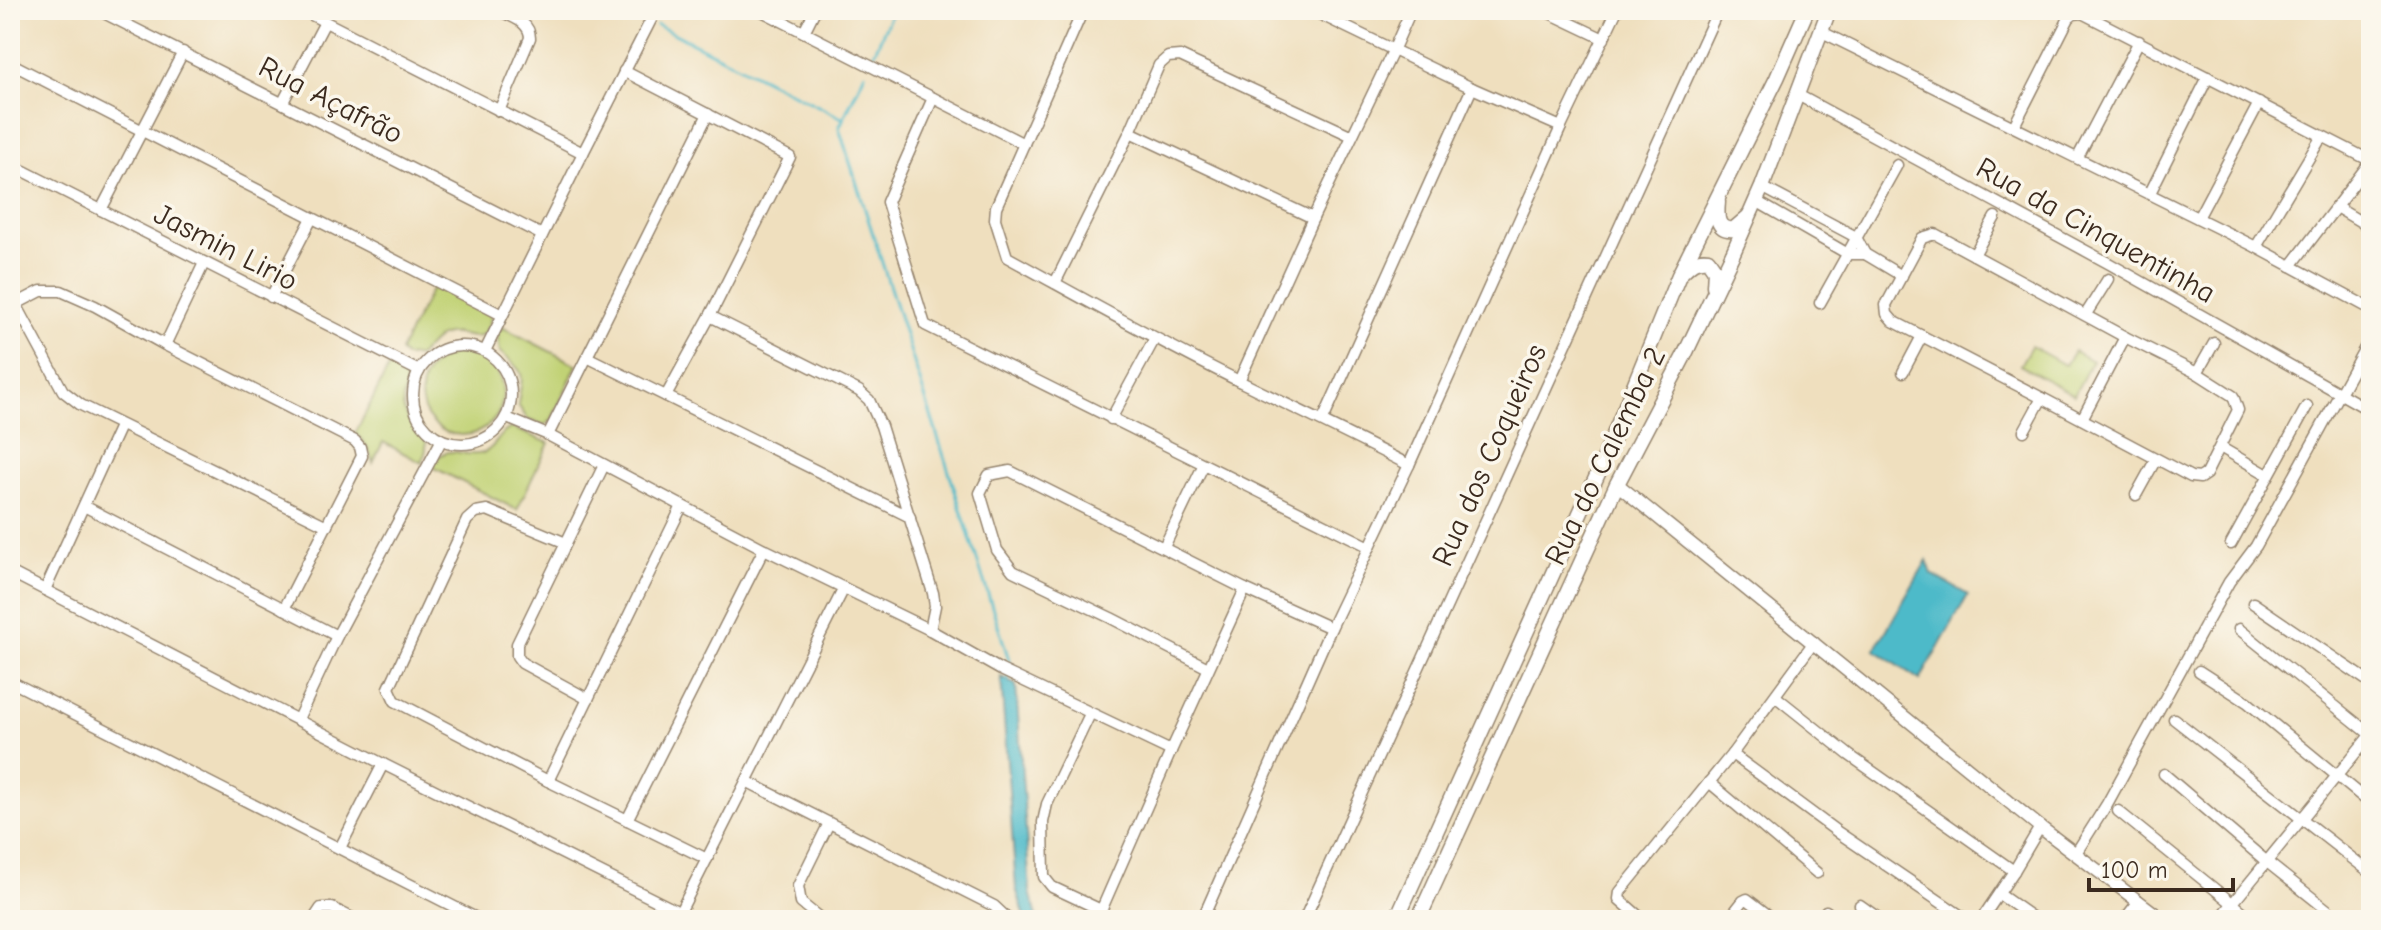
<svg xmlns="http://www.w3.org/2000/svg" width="2381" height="930" font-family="'Comic Neue',sans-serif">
  <rect width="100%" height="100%" fill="#fbf7ec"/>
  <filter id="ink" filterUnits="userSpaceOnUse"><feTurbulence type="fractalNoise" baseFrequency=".0125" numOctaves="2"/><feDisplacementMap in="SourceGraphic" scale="16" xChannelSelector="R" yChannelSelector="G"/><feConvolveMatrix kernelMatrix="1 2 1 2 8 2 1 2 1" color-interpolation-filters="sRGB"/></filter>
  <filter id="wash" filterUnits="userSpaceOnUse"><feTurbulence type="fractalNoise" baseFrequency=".006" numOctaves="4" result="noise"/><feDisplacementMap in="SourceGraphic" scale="32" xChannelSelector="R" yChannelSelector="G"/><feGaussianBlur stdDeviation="1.8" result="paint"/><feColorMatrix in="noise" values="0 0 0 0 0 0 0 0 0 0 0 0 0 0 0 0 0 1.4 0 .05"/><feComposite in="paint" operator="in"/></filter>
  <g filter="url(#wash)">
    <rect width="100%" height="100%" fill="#efdfbe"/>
    <g fill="#c1d275" stroke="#7e7e4a" stroke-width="2">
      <path d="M 434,284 L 492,314 C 483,355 465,327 443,335 C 432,339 427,349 419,356 L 405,357 L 400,351 Z"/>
      <path d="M 502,327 L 577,365 L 551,421 L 544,425 L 528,420 L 518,405 C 522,372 529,376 500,352 L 497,335 Z"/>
      <path d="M 2031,346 L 2065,365 L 2074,351 L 2092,361 L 2074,395 L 2020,365 Z"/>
      <circle cx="462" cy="394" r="41"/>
      <path d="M 391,363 C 419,379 396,393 405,414 C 415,438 435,429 422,463 L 383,442 L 373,463 C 369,451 366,441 355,434 Z"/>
      <path d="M 512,428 L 549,443 L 517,510 L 431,466 C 448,439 462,460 483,453 C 497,448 498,432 512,428 Z"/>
    </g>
    <g fill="#4dbac9" stroke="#447274" stroke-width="2">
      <path d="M 1927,560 L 1932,574 L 1968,595 L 1920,680 L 1875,650 Z"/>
      <path d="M 1001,677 L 1016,685 L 1030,892 L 1038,920 L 1026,920 L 1016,888 Z"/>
    </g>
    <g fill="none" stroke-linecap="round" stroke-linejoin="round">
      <g stroke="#4dbac9" stroke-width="3">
        <path d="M 628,10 L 643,18"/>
        <path d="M 657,25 L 842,118"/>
        <path d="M 872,58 L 893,10"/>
        <path d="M 865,73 L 839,128 L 1011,666 L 1008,679"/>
      </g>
    </g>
  </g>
  <g filter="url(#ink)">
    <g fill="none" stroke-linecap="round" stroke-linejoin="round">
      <defs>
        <g id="minor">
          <path d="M 98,10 L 542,235"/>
          <path d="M 302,10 L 583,153"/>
          <path d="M 498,10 C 511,17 530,21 530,38 L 499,111"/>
          <path d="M 760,10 L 1024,144"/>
          <path d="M 1083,10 L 996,207 L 995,219 L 1007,257 C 1084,299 1160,342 1239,381 C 1296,409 1353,436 1409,465"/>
          <path d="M 1311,10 L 1472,88 L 1561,127"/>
          <path d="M 1543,10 L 1604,39"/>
          <path d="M 1820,31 L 2256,247 L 2371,309"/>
          <path d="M 804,32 L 815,10"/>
          <path d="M 10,63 L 502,315"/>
          <path d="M 624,71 L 790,157 L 710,316 L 666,396"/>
          <path d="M 1796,94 L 2110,264 L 2371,411"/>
          <path d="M 933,98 L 887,202 L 925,325 L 1370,547"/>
          <path d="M 283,102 L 325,22"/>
          <path d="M 2014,126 L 2069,18 L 2074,14 L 2082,13 L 2371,161 L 2291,266"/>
          <path d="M 1130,132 L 1313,218"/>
          <path d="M 2078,157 L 2139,41"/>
          <path d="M 10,168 L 18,168 L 419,371"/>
          <path d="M 1762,187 L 1856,237 L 1865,254 L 1902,276"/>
          <path d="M 2150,193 L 2208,77"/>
          <path d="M 1756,201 L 1848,254 L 1865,254"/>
          <path d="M 2336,207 L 2371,228"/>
          <path d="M 101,210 L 183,52"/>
          <path d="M 2198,218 L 2259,103"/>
          <path d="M 1935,234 L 2125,337 L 2197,373 L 2233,396 L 2238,410 L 2206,474 L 2200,478 L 2191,477 L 2042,398 L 1893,321 L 1887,314 L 1886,305 L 1922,238 Z"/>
          <path d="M 2256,247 L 2322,136"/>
          <path d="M 1974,255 L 1995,217"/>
          <path d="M 1055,283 L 1130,132 L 1159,65 L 1168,57 L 1180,56 L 1352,136"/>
          <path d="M 10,293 L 63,391 L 81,405 L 327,526"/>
          <path d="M 271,297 L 312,218"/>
          <path d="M 1820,303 L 1897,165"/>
          <path d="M 16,304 L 41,291 L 61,291 L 95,306 L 165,345 L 355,441 L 360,447 L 362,456 L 284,609"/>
          <path d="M 2086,314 L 2108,279"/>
          <path d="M 710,316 L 859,391 L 869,400 L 881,426 L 933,593 L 935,606 L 930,630"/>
          <path d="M 165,345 L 204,263"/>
          <circle cx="462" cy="395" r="49"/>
          <path d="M 485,351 L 583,153 L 656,10"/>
          <path d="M 587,357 L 910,517"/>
          <path d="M 1903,372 L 1922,336"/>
          <path d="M 2197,373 L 2214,343"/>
          <path d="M 1239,381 L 1313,218 L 1393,51 L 1411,10"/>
          <path d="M 507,418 L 548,435 L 764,549 L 930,630 L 1001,670 L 1171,751"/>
          <path d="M 1111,419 L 1155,338"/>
          <path d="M 2082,419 L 2125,337"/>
          <path d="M 1323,420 L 1472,88"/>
          <path d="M 2024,431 L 2042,398"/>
          <path d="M 548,435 L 708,114"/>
          <path d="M 2220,447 L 2268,475"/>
          <path d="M 2136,495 L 2156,459"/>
          <path d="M 84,506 L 337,636"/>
          <path d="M 566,543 L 487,510 L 476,512 L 467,520 L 389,688 L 395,701 L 548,781 L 707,859"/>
          <path d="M 2231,544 L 2307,406"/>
          <path d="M 1164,547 L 1203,466"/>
          <path d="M 10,572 L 383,764 L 695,920"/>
          <path d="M 45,590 L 120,426"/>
          <path d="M 2253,603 L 2371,683"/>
          <path d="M 2239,629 L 2371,735"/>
          <path d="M 1208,668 L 1111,618 L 1013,571 L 997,550 L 980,493 L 989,475 L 1010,471 L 1245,589 L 1331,628"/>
          <path d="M 2199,671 L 2247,702 L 2371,804"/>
          <path d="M 10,681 L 480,920"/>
          <path d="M 1775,696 L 1849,755 L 2014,871"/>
          <path d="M 588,699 L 522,663 L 517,656 L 517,644 L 604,465"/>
          <path d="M 1090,714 L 1047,804 L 1043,822 L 1044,877 L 1052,887 L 1101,910"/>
          <path d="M 298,719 L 337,636 L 441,441"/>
          <path d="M 2174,719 L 2371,873"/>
          <path d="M 1732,754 L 1839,833 L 1967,920"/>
          <path d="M 2164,774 L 2267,862 L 2340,920"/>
          <path d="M 548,781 L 682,506"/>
          <path d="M 748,782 L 994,906 L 1009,920"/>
          <path d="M 1709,782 L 1817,873"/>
          <path d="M 2118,811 L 2253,920"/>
          <path d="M 627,820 L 764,549"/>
          <path d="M 340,848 L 383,764"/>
          <path d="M 2076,853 L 2107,804 L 2229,582 L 2256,546 L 2371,337"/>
          <path d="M 1999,894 L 2036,920"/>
          <path d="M 1860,905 L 1881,920"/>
          <path d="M 1826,911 L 1838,920"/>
          <path d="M 680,912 L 844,588"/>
          <path d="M 313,920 L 321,908 L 332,908 L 356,920"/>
          <path d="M 822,920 L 801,903 L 798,886 L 829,823"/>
          <path d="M 1097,920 L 1171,751 L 1245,589"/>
          <path d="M 1202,920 L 1331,628 L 1409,465 L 1561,127 L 1617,10"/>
          <path d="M 1304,920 L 1718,10"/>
          <path d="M 1643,920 L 1619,899 L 1620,892 L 1732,754 L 1814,642"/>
          <path d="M 1728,920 L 1743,901 L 1747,899 L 1768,915"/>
          <path d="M 1981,920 L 2014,871 L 2040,827"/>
          <path d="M 2124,920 L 2139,901"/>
          <path d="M 2219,920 L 2371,734"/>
        </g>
        <path id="tertiary" d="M 1617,484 L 2040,827 L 2163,920"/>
        <g id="secondary">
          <path d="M 1718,201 C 1717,214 1715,231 1734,229 L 1748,217"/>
          <path d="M 1682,272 C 1690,264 1696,258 1708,260 L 1715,270 L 1714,286"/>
          <path d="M 1396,920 L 1600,469 L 1679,275 L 1777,78 L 1807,10"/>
          <path d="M 1418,920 L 1617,484 L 1684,356 L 1733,253 L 1762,187 L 1829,10"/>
        </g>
      </defs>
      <use href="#minor" stroke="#95846e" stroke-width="13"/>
      <use href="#tertiary" stroke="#95846e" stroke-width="15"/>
      <use href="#secondary" stroke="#95846e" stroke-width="17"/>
      <use href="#minor" stroke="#fff" stroke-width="10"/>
      <use href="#tertiary" stroke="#fff" stroke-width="12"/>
      <use href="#secondary" stroke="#fff" stroke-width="14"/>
    </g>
  </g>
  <g text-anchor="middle" stroke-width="7" stroke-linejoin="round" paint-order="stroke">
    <g font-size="30" fill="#3b2a1e" stroke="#fbf7ec">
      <text transform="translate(331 100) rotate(27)" y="10">Rua Açafrão</text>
      <text transform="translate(2096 230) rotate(29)" y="10">Rua da Cinquentinha</text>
      <text transform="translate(226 247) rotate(27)" y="10">Jasmin Lirio</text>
      <text transform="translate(1489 455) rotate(-66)" y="10">Rua dos Coqueiros</text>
      <text transform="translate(1605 456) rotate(-64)" y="10">Rua do Calemba 2</text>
    </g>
  </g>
  <rect width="2381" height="930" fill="none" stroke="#fbf7ec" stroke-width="40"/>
  <path d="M2089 878v12h144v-12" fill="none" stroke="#3b2a1e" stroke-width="4"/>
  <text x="2101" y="878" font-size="24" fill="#3b2a1e" stroke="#fbf7ec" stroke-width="6" paint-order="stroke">100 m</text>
</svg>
